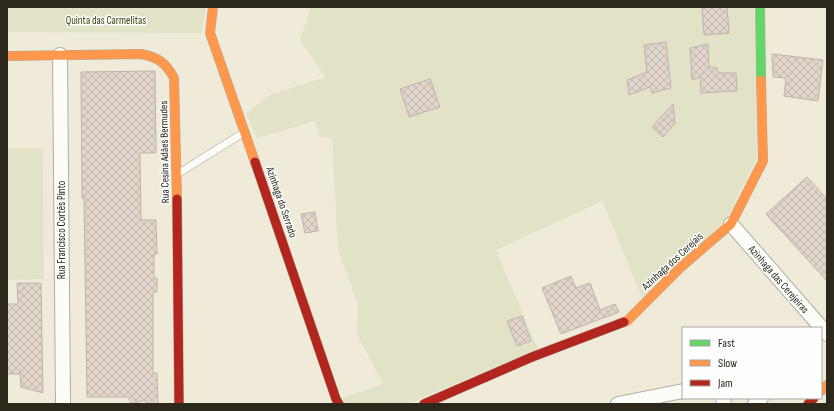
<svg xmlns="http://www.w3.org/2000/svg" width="834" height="411" font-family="'Sofia Sans Condensed',sans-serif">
  <defs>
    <pattern id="building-cross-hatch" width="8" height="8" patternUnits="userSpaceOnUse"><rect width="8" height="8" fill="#dfd5cb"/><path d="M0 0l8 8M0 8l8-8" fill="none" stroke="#c0b7ae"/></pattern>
  </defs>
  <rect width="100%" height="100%" fill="#f0ebd9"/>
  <g fill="#e2e2c7">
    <path d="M 7,7 L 206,7 L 202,33 L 7,32 Z"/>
    <path d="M 311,7 L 754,7 L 757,158 L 726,220 L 643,300 L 602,201 L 496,250 L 538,349 L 408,404 L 346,404 L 342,398 L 383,384 L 357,334 L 358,305 L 338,249 L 332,138 L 320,137 L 315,121 L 257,138 L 246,113 L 270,95 L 325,77 L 300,40 Z"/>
    <path d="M 7,148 L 43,148 L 44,279 L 7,280 Z"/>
  </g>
  <g fill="url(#building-cross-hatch)" stroke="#bdb4ab">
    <path d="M 702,7 L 727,7 L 729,33 L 704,35 Z"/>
    <path d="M 666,42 L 671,88 L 652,93 L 650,87 L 629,95 L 627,80 L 647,72 L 644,45 Z"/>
    <path d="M 708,44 L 709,67 L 717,68 L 718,73 L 736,73 L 737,91 L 701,93 L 700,77 L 692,80 L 690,48 Z"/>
    <path d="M 772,54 L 823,60 L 818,101 L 784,96 L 786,78 L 773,77 Z"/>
    <path d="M 155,71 L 156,153 L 140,153 L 141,220 L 156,220 L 157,254 L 154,254 L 154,278 L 157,278 L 157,292 L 153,292 L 153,373 L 157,373 L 158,404 L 146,404 L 146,400 L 131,404 L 129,397 L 87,397 L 84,198 L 82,198 L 81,72 Z"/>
    <path d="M 430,79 L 440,107 L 409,117 L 400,89 Z"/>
    <path d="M 673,104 L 675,123 L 663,137 L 652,127 Z"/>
    <path d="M 807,177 L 827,199 L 827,281 L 766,214 Z"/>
    <path d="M 315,212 L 318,231 L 305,233 L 301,214 Z"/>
    <path d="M 571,276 L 576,288 L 590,283 L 600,310 L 615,304 L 619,312 L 561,334 L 542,288 Z"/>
    <path d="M 17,283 L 41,283 L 43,393 L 21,387 L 20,374 L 7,374 L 7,304 L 18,304 Z"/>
    <path d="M 522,316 L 531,341 L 517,346 L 507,321 Z"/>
  </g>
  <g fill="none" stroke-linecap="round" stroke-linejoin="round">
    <defs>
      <path id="lane" d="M 179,173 L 243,133"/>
      <g id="street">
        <path d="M 60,55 L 63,404"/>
        <path d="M 731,224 L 827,334"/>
        <path d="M 723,398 L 724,404"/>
        <path d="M 618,404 L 683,391"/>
        <path d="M 755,404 L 761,398"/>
      </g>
      <path id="fast" d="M 760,7 L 761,80"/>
      <g id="slow">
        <path d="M 213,7 L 210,33 L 255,162"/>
        <path d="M 7,56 L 141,54 C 158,57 166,63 174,78 L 177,199"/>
        <path d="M 624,322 L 627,321 L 680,268 L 731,224 L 763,161 L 761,80"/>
        <path d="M 821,391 L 827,385"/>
      </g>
      <g id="jam">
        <path d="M 255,162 L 336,399 L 339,404"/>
        <path d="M 177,199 L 179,404"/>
        <path d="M 424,404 L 532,357 L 624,322"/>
        <path d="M 808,404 L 814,398"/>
      </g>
    </defs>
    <use href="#lane" stroke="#b0ad9f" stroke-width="8"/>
    <use href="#street" stroke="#b0ad9f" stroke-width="16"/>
    <use href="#fast" stroke="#b0ad9f" stroke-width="10"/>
    <use href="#slow" stroke="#b0ad9f" stroke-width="10"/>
    <use href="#jam" stroke="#b0ad9f" stroke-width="10"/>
    <use href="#lane" stroke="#fdfcf9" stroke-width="7"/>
    <use href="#street" stroke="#fdfcf9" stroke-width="14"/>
    <use href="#fast" stroke="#63d668" stroke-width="9"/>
    <use href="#slow" stroke="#ff974d" stroke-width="9"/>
    <use href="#jam" stroke="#b3261e" stroke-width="9"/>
  </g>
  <g text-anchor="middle" stroke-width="3" stroke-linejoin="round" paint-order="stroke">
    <g font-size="11" fill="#3b3f04" stroke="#fefefe">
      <text x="106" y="24">Quinta das Carmelitas</text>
    </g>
    <g font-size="11" fill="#2c281b" stroke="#fefefe">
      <text transform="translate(164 152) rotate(-91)" y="4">Rua Cesina Adães Bermudes</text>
      <text transform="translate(282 202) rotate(71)" y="4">Azinhaga do Serrado</text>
      <text transform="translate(61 230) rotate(-90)" y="4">Rua Francisco Cortês Pinto</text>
      <text transform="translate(672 261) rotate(-43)" y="4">Azinhaga dos Cerejais</text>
      <text transform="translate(779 279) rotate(49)" y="4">Azinhaga das Cerejeiras</text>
    </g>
  </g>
  <rect width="834" height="411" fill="none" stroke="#2c281b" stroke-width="16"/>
  <rect x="682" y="327" width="140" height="72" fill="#fefefe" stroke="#aaa8a3"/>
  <rect x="690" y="340" width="20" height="6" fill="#63d668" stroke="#aaa8a3"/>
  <text x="718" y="347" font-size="12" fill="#2c281b">Fast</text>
  <rect x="690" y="360" width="20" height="6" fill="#ff974d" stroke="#aaa8a3"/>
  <text x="718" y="367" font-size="12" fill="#2c281b">Slow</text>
  <rect x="690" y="380" width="20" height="6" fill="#b3261e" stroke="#aaa8a3"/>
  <text x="718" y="387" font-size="12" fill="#2c281b">Jam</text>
</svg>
